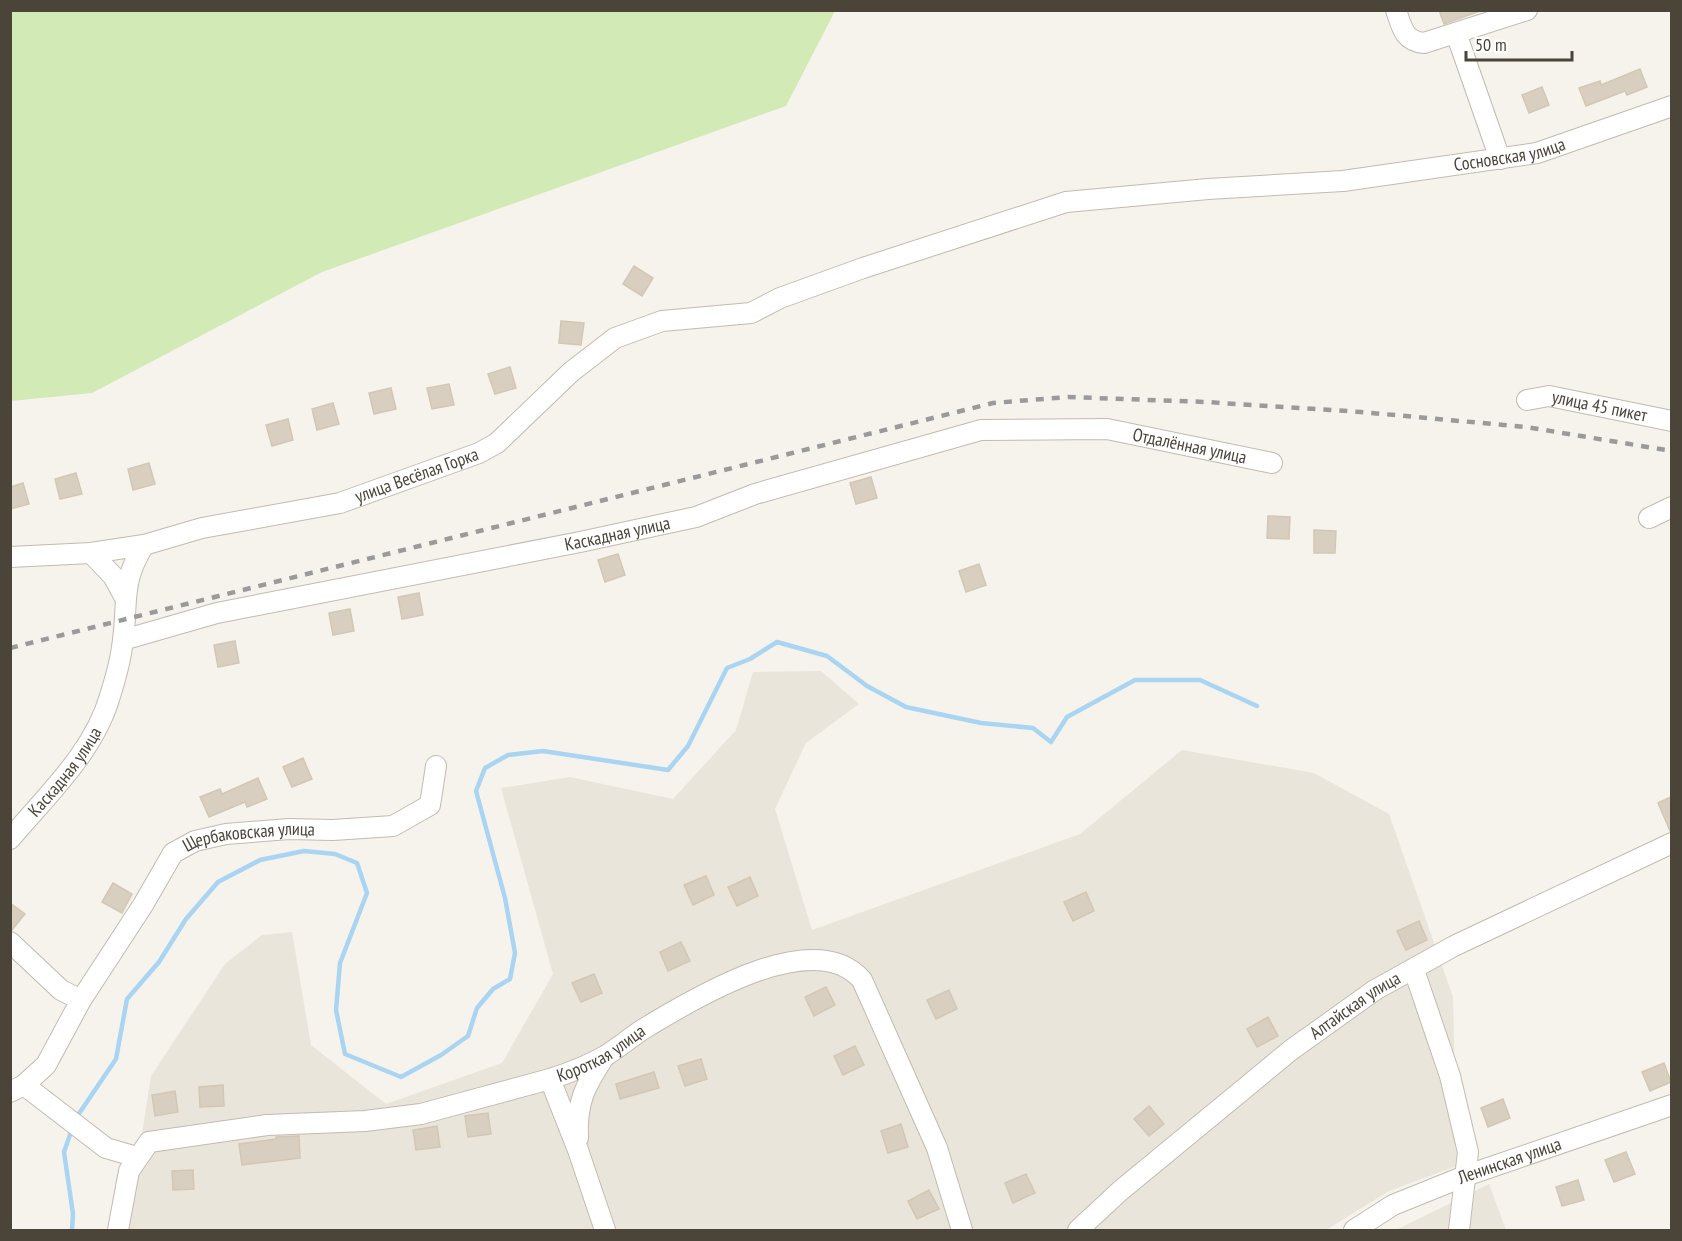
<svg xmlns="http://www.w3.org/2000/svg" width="1682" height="1241" font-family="'PT Sans Narrow',sans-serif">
  <rect width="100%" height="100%" fill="#f6f3ec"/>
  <g fill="#eae5da">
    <path d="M 821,671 L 859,704 L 806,743 L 775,809 L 812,930 L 1080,834 L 1182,750 L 1314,773 L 1389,814 L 1453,997 L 1457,1166 L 1389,1191 L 1326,1230 L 127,1230 L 151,1076 L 225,964 L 262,935 L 292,932 L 311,1045 L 386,1104 L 502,1063 L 553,974 L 501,788 L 570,777 L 673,799 L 736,730 L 753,672 Z"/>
    <path d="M 1489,1184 L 1506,1230 L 1396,1230 Z"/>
  </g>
  <path fill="#d2eab5" d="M 11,10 L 835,10 L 835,11 L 786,106 L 322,272 L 92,393 L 11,401 Z"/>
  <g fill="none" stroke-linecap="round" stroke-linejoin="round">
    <g stroke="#a9d4f2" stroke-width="4.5">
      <path d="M 76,1118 L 116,1059 L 127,999 L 159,962 L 186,919 L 218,882 L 260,860 L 304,851 L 335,854 L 357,863 L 367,893 L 340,963 L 336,1010 L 345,1054 L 401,1077 L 441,1055 L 468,1036 L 477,1008 L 493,989 L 510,979 L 515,953 L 505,898 L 476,791 L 485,768 L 508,755 L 543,751 L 668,770 L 688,746 L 727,668 L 750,659 L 777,642 L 827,656 L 867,686 L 906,707 L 981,723 L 1033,728 L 1051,742 L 1067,717 L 1135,680 L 1200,680 L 1257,706"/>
      <path d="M 72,1230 L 73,1214 L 64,1152 L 72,1129"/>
    </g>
  </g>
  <g fill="#d8cfc1" stroke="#d3c7b4" stroke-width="1.5">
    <path d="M 1439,10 L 1480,10 L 1480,11 L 1444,24 Z"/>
    <path d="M 1640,69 L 1647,87 L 1627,95 L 1625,91 L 1586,106 L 1579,88 L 1600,81 L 1601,85 Z"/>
    <path d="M 1542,87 L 1549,105 L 1529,113 L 1522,95 Z"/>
    <path d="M 634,266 L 653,278 L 642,296 L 623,284 Z"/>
    <path d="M 561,321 L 584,323 L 581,345 L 559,343 Z"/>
    <path d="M 510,367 L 516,388 L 495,394 L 488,374 Z"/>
    <path d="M 449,384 L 454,405 L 432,409 L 427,388 Z"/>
    <path d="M 391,388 L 396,409 L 374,414 L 369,393 Z"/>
    <path d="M 333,403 L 339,424 L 317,430 L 312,409 Z"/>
    <path d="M 288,419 L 293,440 L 272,446 L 266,425 Z"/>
    <path d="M 149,463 L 155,484 L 133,490 L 128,469 Z"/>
    <path d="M 76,473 L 82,494 L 60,499 L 55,479 Z"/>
    <path d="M 871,477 L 877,498 L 856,504 L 850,483 Z"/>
    <path d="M 23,483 L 29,504 L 10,509 L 10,487 Z"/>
    <path d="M 1268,516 L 1290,517 L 1289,539 L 1267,538 Z"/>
    <path d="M 1314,530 L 1336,531 L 1335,553 L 1314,553 Z"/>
    <path d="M 618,554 L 625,575 L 605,582 L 598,560 Z"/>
    <path d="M 979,564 L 986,585 L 966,592 L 959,571 Z"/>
    <path d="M 419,593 L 423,615 L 402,619 L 398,597 Z"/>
    <path d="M 350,609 L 354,631 L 333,635 L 329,613 Z"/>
    <path d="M 235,641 L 239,663 L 218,667 L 214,645 Z"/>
    <path d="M 303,758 L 312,779 L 292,787 L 283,767 Z"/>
    <path d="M 258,778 L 267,799 L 247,807 L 245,802 L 209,817 L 200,797 L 220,789 L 222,794 Z"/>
    <path d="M 1671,797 L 1671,831 L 1670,831 L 1658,803 Z"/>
    <path d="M 706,876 L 714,895 L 693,905 L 684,885 Z"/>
    <path d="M 750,877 L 758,896 L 737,906 L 728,887 Z"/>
    <path d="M 113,883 L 132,894 L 122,913 L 102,902 Z"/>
    <path d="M 1086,892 L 1094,911 L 1073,921 L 1064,902 Z"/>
    <path d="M 10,903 L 25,914 L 12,930 L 10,930 Z"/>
    <path d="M 1419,921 L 1427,940 L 1406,950 L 1397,931 Z"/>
    <path d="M 681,942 L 690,961 L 668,971 L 660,952 Z"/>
    <path d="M 594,974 L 602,993 L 581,1002 L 572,983 Z"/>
    <path d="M 826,987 L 835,1005 L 814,1016 L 805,997 Z"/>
    <path d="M 949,990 L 957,1009 L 936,1019 L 927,1000 Z"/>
    <path d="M 1268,1017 L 1278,1036 L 1257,1047 L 1247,1029 Z"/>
    <path d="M 855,1046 L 864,1065 L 843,1075 L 834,1056 Z"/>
    <path d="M 701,1059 L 707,1079 L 685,1086 L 678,1066 Z"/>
    <path d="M 1664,1063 L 1671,1082 L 1650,1091 L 1642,1072 Z"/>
    <path d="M 654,1072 L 659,1088 L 620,1099 L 616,1084 Z"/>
    <path d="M 223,1085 L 224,1106 L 200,1107 L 199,1087 Z"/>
    <path d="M 175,1091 L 178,1112 L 155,1116 L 152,1095 Z"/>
    <path d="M 1503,1099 L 1510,1118 L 1488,1127 L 1481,1108 Z"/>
    <path d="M 1149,1106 L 1164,1124 L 1149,1136 L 1134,1119 Z"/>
    <path d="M 488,1113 L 491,1134 L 468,1137 L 465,1116 Z"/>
    <path d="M 901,1124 L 908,1147 L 888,1153 L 881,1131 Z"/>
    <path d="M 437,1126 L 440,1147 L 416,1150 L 413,1130 Z"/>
    <path d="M 299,1136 L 300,1158 L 242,1165 L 239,1144 L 276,1139 L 276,1137 Z"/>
    <path d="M 1626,1152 L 1635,1174 L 1614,1182 L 1605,1160 Z"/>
    <path d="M 193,1170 L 194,1189 L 173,1190 L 172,1171 Z"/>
    <path d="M 1026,1174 L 1035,1193 L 1013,1203 L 1005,1183 Z"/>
    <path d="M 1578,1180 L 1584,1200 L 1562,1206 L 1556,1187 Z"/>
    <path d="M 929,1190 L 939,1209 L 917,1219 L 908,1201 Z"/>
  </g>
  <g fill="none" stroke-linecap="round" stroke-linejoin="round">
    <defs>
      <g id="minor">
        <path d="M 1396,10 C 1402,28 1404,41 1424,43 L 1527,10"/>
        <path d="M 1456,33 L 1500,159"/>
        <path id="s1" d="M 1527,400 L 1549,396 L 1672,421"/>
        <path d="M 1649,518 L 1672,507"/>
        <path d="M 91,553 L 113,576 L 124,596"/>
        <path id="s2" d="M 10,557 L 91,553 L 144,545 L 202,528 L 340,503 L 479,453 L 497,443 L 571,372 L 615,338 L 662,321 L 751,313 L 780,298 L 863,268 L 1066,202 L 1208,189 L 1343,181 L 1537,153 L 1672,106"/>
        <path id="s3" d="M 123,640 L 217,613 L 580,542 L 696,517 L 755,494 L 981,430 L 1107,429 L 1272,463"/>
        <path id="s4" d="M 10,839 C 47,795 94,752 110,696 C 115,680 120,663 122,647 C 129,605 119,585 144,545"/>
        <path d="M 10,942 L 61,990 L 81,1000"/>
        <path d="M 1414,970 L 1450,1076 L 1468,1152 L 1459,1230"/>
        <path d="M 550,1079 L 578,1150 L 605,1230"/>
        <path d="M 24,1085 L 106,1148 L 137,1157"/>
        <path id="s5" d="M 10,1092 L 24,1085 L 46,1065 L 81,1000 L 143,905 L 173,853 L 195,841 L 226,834 L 289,829 L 333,830 L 393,826 L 430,805 L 436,766"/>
        <path d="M 578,1138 C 576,1103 585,1086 604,1057"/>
        <path id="s6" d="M 118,1230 L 129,1171 L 149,1142 L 267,1125 L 365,1121 L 421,1114 L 550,1079 C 569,1073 587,1066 605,1056 C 620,1047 634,1034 650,1025 C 698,996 815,926 862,980 L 937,1148 L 962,1230"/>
        <path id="s7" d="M 1078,1230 L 1120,1191 L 1291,1050 L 1375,990 L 1454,946 L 1672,843"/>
        <path id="s8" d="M 1354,1230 L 1393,1205 L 1465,1176 L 1672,1105"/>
      </g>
    </defs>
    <use href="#minor" stroke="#c2bbae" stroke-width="22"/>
    <use href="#minor" stroke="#fff" stroke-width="20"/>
    <path stroke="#9a9a9a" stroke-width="4.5" stroke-dasharray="8 8" stroke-linecap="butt" d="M 10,648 L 993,403 L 1068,397 L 1206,402 L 1361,412 L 1526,427 L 1672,451"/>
  </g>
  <g text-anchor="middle" stroke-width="5" stroke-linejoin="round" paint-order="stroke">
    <g font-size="18" fill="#4b4439" stroke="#fff">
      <text dy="6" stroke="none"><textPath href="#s2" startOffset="1582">Сосновская улица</textPath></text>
      <text dy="6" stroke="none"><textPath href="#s1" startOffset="74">улица 45 пикет</textPath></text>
      <text dy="6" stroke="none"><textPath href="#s3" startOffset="1095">Отдалённая улица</textPath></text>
      <text dy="6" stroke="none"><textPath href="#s2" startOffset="417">улица Весёлая Горка</textPath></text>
      <text dy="6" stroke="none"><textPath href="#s3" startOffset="506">Каскадная улица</textPath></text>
      <text dy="6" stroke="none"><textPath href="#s4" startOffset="87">Каскадная улица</textPath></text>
      <text dy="6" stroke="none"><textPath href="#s5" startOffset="372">Щербаковская улица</textPath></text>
      <text dy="6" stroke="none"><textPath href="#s7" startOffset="357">Алтайская улица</textPath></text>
      <text dy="6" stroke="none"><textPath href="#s6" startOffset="560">Короткая улица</textPath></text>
      <text dy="6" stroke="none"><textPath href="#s8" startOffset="171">Ленинская улица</textPath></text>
    </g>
  </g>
  <rect width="1682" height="1241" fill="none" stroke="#4b4439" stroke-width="24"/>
  <path d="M1466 51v9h106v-9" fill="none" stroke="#4b4439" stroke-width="3"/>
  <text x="1475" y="51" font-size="18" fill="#4b4439" stroke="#ffffff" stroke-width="4.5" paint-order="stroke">50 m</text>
</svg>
